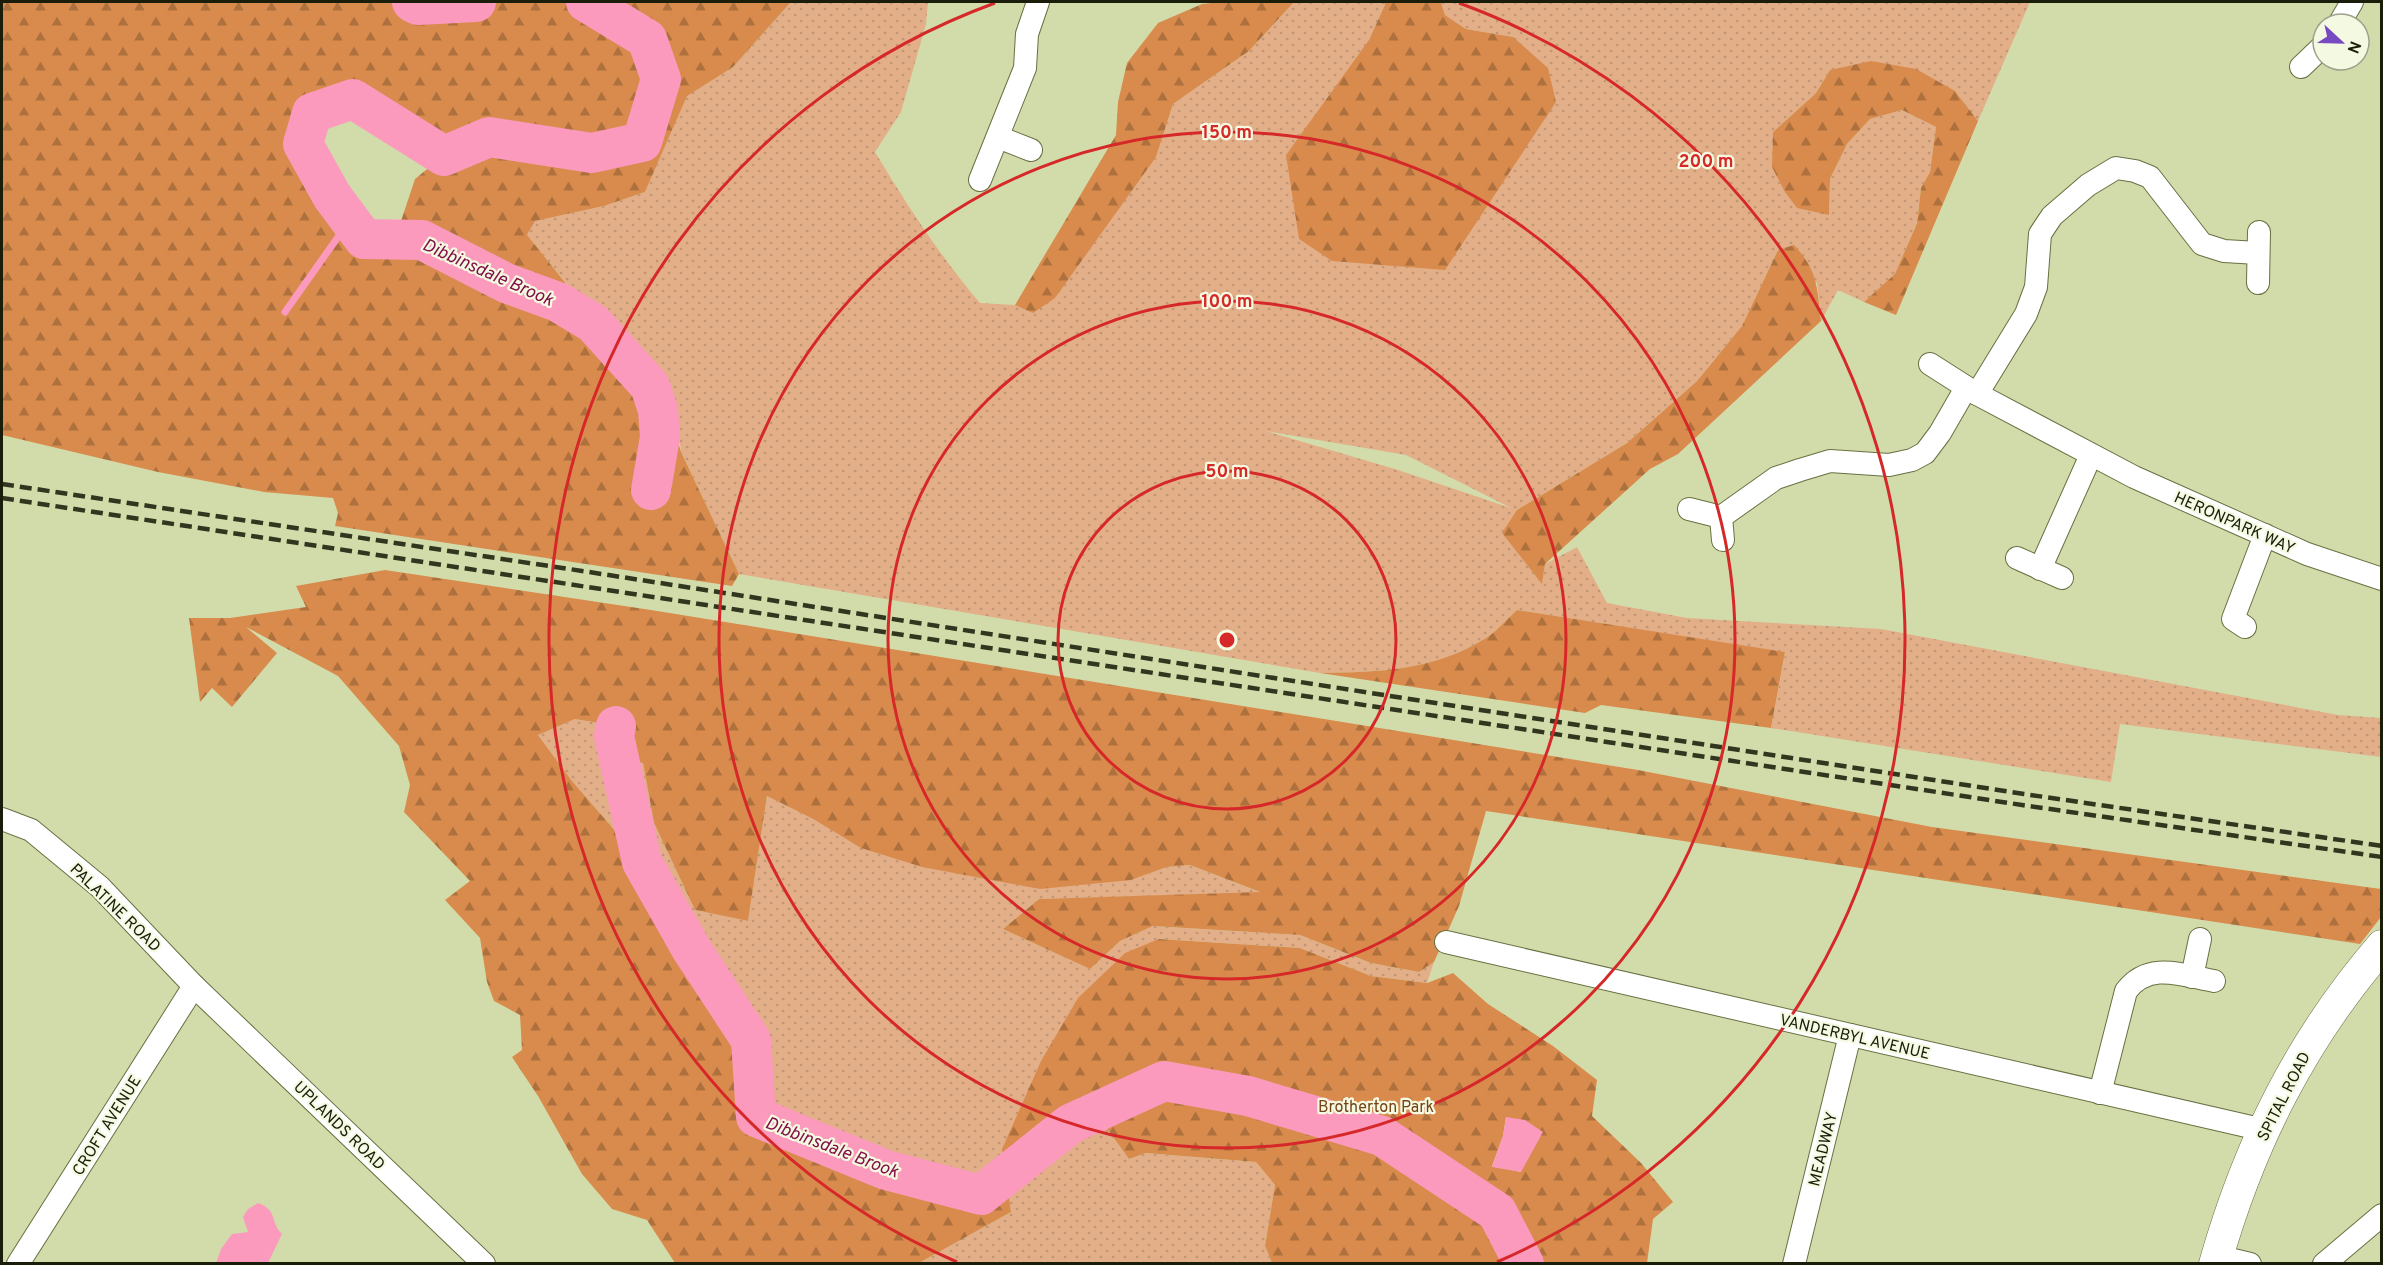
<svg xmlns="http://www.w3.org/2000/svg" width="2383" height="1265" font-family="Overpass,sans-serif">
  <defs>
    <pattern id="green-dots" width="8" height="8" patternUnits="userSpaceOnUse" patternTransform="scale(1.5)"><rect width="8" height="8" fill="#e3af89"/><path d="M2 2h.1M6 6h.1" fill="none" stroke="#c29675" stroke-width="1.8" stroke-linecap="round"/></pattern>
    <pattern id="forest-firs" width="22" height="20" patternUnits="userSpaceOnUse" patternTransform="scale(1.5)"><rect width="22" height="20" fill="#d88b4d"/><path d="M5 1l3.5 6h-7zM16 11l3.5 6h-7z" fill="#ae713e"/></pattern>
  </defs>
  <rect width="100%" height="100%" fill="#d2dcaa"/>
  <g fill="url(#green-dots)" fill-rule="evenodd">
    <path d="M 791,2 L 928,2 L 926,24 L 901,112 L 875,152 C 907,205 940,256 980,303 L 1015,305 L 1033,312 L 1156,157 L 1173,104 L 1249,51 L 1294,2 L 1385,2 L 1386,5 L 1369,40 L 1513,37 L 1466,29 L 1445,15 L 1441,2 L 2030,2 L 1978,121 L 1955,91 L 1830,70 L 1816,93 L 1773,132 L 1829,215 L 1830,179 L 1847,144 L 1870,119 L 1902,110 L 1936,127 L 1930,172 L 1921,188 L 1917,222 L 1895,275 L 1864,302 L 1838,290 L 1821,321 L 1817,283 L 1778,250 L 1742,326 L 1697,381 L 1627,443 L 1517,510 L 1542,583 L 1545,564 L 1577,547 L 1607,603 L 1687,618 L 1881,629 L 2338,715 L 2381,718 L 2381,757 L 2120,724 L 2111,782 L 1771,728 L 1785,653 L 1517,610 C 1507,619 1497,631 1486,638 C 1433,671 1380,672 1320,673 L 739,574 L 682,454 L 668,392 L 592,314 L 527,236 L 534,221 L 604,206 L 645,192 L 687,95 L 733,67 ZM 1266,431 L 1406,455 L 1511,508 L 1395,469 Z"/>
    <path d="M 575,719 L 629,728 L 629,759 L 643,763 L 654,823 L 695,910 L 748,921 L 767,796 L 815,820 L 1131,880 L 1167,867 L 1190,865 L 1262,893 L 1039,899 L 1003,929 L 1090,969 L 1120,941 L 1153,926 L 1300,935 L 1371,963 L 1419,972 L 1434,962 L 1427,983 L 1371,976 L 1300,948 L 1159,939 L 1006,1175 L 1070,1124 L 1095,1112 L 1129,1159 L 1146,1153 L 1256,1162 L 1275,1185 L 1265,1246 L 1272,1263 L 919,1263 L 1011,1212 L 1005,1176 L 981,1195 L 886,1170 L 756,1117 L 751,1040 L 692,950 L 642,862 L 572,781 L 538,735 Z"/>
  </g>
  <g fill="url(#forest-firs)" fill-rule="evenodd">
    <path d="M 2,2 L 791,2 L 733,67 L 687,96 L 645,192 L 604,206 L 535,221 L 527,235 L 666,408 L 682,454 L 739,574 L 732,586 L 335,526 L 338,513 L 333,498 L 264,492 L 158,472 L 2,435 ZM 353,99 L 443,156 L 415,179 L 395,239 L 364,239 L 332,196 L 303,144 L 312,113 Z"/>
    <path d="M 1222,2 L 1294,2 L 1249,51 L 1173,104 L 1156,157 L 1055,298 L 1033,313 L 1015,305 L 1116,135 L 1118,102 L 1127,63 L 1158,23 L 1202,4 Z"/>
    <path d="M 1385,2 L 1441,2 L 1445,15 L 1466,29 L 1513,37 L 1548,68 L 1556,102 L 1445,270 L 1332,261 L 1299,239 L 1286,155 L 1369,40 L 1385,5 Z"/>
    <path d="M 1871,61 L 1916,69 L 1955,91 L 1978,121 L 1896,315 L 1864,302 L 1895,274 L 1917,223 L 1921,188 L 1930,172 L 1936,127 L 1902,110 L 1870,119 L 1847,144 L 1830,179 L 1829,215 L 1797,208 L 1785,192 L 1772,167 L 1773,132 L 1816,93 L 1830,70 Z"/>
    <path d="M 1794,245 C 1818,271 1817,287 1821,321 L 1678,454 L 1650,469 L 1545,564 L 1542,584 L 1502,533 L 1517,510 L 1627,443 L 1697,381 L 1742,326 L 1778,250 Z"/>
    <path d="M 385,570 L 651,610 L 1638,770 L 1932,827 L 2381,889 L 2381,917 L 2360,944 L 1486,811 L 1459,906 L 1434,962 L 1419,972 L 1371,963 L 1300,935 L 1153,926 L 1120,941 L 1090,969 L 1003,929 L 1039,899 L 1260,892 L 1190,865 L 1167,867 L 1131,880 L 1040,889 L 922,867 L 861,848 L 815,820 L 767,796 L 748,921 L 695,910 L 654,823 L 643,763 L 629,760 L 629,728 L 575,719 L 538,735 L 572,781 L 642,862 L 692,950 L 751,1040 L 756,1117 L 886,1170 L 981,1195 L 1005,1175 L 1002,1149 L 1041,1061 L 1078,998 L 1125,953 L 1159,939 L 1300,948 L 1371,976 L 1427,983 L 1453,973 L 1488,1004 L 1553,1046 L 1597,1080 L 1592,1116 L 1641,1163 L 1673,1202 L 1653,1219 L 1647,1263 L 1272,1263 L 1265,1246 L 1275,1185 L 1256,1162 L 1146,1153 L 1129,1159 L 1095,1112 L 1070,1124 L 1006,1175 L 1011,1212 L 919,1263 L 675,1263 L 647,1220 L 612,1209 L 582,1174 L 538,1096 L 512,1057 L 522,1050 L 520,1015 L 494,1001 L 487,982 L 480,938 L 445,900 L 470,881 L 404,812 L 410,785 L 399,746 L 338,676 L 246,627 L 277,653 L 232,707 L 212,688 L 200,702 L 189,618 L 230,618 L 306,607 L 296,586 ZM 1506,1117 L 1521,1172 L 1492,1166 L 1503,1136 Z"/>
    <path d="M 1517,610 L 1785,652 L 1771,728 L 1601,705 L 1585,713 L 1320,673 C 1380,672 1433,671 1486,638 C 1497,631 1507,619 1517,610 Z"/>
  </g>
  <g fill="#fb9abd">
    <path d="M 1506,1117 L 1525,1120 L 1543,1132 L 1521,1172 L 1492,1167 L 1503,1136 Z"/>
    <path d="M 258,1203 C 279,1211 269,1221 282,1234 L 268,1263 L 216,1263 L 221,1249 L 232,1234 L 248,1232 L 243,1217 L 248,1209 Z"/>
  </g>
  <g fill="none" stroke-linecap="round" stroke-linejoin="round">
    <path stroke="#fb9abd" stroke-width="7" d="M 285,312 L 350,220"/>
    <g stroke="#fb9abd" stroke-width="40">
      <path d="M 412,2 L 418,5 L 476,2"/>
      <path d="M 586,2 L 647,39 L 661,79 L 642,142 L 592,153 L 489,137 L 444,156 L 353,99 L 312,113 L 303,144 L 332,196 L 364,239 L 422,240 L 506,283 L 558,302 L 593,323 L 650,386 L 658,410 L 660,437 L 651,490"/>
      <path d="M 616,726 L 614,736 L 642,862 L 692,950 L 751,1040 L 756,1117 L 886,1170 L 981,1195 L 1070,1124 L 1164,1081 L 1248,1096 L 1382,1136 L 1497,1212 L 1524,1264"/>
    </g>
    <defs>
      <g id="minor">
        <path d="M 2339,24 L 2352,2"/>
        <path d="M 2301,67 L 2323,46"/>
        <path d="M 998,137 L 1031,150"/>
        <path d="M 980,180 L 1025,68 L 1027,34 L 1038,2"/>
        <path d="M 2258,283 L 2259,232"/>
        <path d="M 1930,364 L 1977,394 L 2134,477 L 2307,554 L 2382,579"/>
        <path d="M 1977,394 L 2026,314 L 2036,287 L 2040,234 L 2052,216 L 2088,185 L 2116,168 L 2135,171 L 2150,177 L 2202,244 L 2224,251 L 2258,253"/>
        <path d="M 1689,509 L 1721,517 L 1776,478 L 1800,470 L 1830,461 L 1889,465 L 1912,460 L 1925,453 L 1940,433 L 1966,388"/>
        <path d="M 1721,517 L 1723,540"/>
        <path d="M 2017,558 L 2062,578"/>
        <path d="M 2040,569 L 2091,455"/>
        <path d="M 2245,627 L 2233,619 L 2265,535"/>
        <path d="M 2,819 L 31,830 L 100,887 L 194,986 L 484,1264"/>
        <path d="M 1446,942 L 2264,1130"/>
        <path d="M 2192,977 L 2200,939"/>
        <path d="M 2100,1093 L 2126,991 C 2149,961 2181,975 2214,981"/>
        <path d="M 2217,1256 L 2250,1264"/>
        <path d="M 18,1264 L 194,986"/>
        <path d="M 1794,1264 L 1850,1035"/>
        <path d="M 2324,1264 L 2382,1215"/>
      </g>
      <path id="secondary" d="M 2215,1264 C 2249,1144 2301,1040 2382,946"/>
    </defs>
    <use href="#minor" stroke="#687042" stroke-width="24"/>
    <use href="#secondary" stroke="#687042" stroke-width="33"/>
    <use href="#minor" stroke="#fff" stroke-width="22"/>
    <use href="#secondary" stroke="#fff" stroke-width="32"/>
    <g stroke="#32361f" stroke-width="4.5" stroke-dasharray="12 6" stroke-linecap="butt">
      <path d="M 2,484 L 589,572 L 2024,794 L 2382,846"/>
      <path d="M 2,498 L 2022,805 L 2382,857"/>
    </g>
  </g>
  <g fill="none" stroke="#d62828" stroke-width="3">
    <circle cx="1227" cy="640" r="169"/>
    <circle cx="1227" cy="640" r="339"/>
    <circle cx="1227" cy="640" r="508"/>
    <path d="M957 1262A678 678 0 0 1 995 3M1459 3A678 678 0 0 1 1497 1262"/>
  </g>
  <g text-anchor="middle" stroke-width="4.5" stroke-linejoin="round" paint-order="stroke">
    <g font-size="16" fill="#191d0a" stroke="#f4fae1">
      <text transform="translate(2235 522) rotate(24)" y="6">HERONPARK WAY</text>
      <text transform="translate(116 907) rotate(44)" y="6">PALATINE ROAD</text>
      <text transform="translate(1855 1036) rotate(13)" y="6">VANDERBYL AVENUE</text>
      <text transform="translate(2283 1096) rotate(-63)" y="6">SPITAL ROAD</text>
      <text transform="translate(106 1125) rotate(-58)" y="6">CROFT AVENUE</text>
      <text transform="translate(340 1125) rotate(44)" y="6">UPLANDS ROAD</text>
      <text transform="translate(1822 1149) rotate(-76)" y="6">MEADWAY</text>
    </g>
    <g font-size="16" fill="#754215" stroke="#f4fae1">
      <text x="1376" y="1112">Brotherton Park</text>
    </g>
    <g font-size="18" font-style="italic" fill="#831149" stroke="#f4fae1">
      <text transform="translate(488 272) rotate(24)" y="6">Dibbinsdale Brook</text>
      <text transform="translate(832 1147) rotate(21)" y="6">Dibbinsdale Brook</text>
    </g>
  </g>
  <circle cx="1227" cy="640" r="9" fill="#d62828" stroke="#f4fae1" stroke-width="3"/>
  <g font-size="18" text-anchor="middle" font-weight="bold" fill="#d62828" stroke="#f4fae1" stroke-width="4.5" stroke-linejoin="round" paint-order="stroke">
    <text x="1227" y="138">150 m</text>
    <text x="1706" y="167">200 m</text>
    <text x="1227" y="307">100 m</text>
    <text x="1227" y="477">50 m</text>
  </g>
  <rect width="2383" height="1265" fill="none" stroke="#191d0a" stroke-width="6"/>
  <g transform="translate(2341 42) rotate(112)"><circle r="28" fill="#f4fae1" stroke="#9ca28b" stroke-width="1.5"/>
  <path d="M0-4.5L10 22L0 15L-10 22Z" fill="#784ac2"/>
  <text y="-9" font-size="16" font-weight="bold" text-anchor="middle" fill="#191d0a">N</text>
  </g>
</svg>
